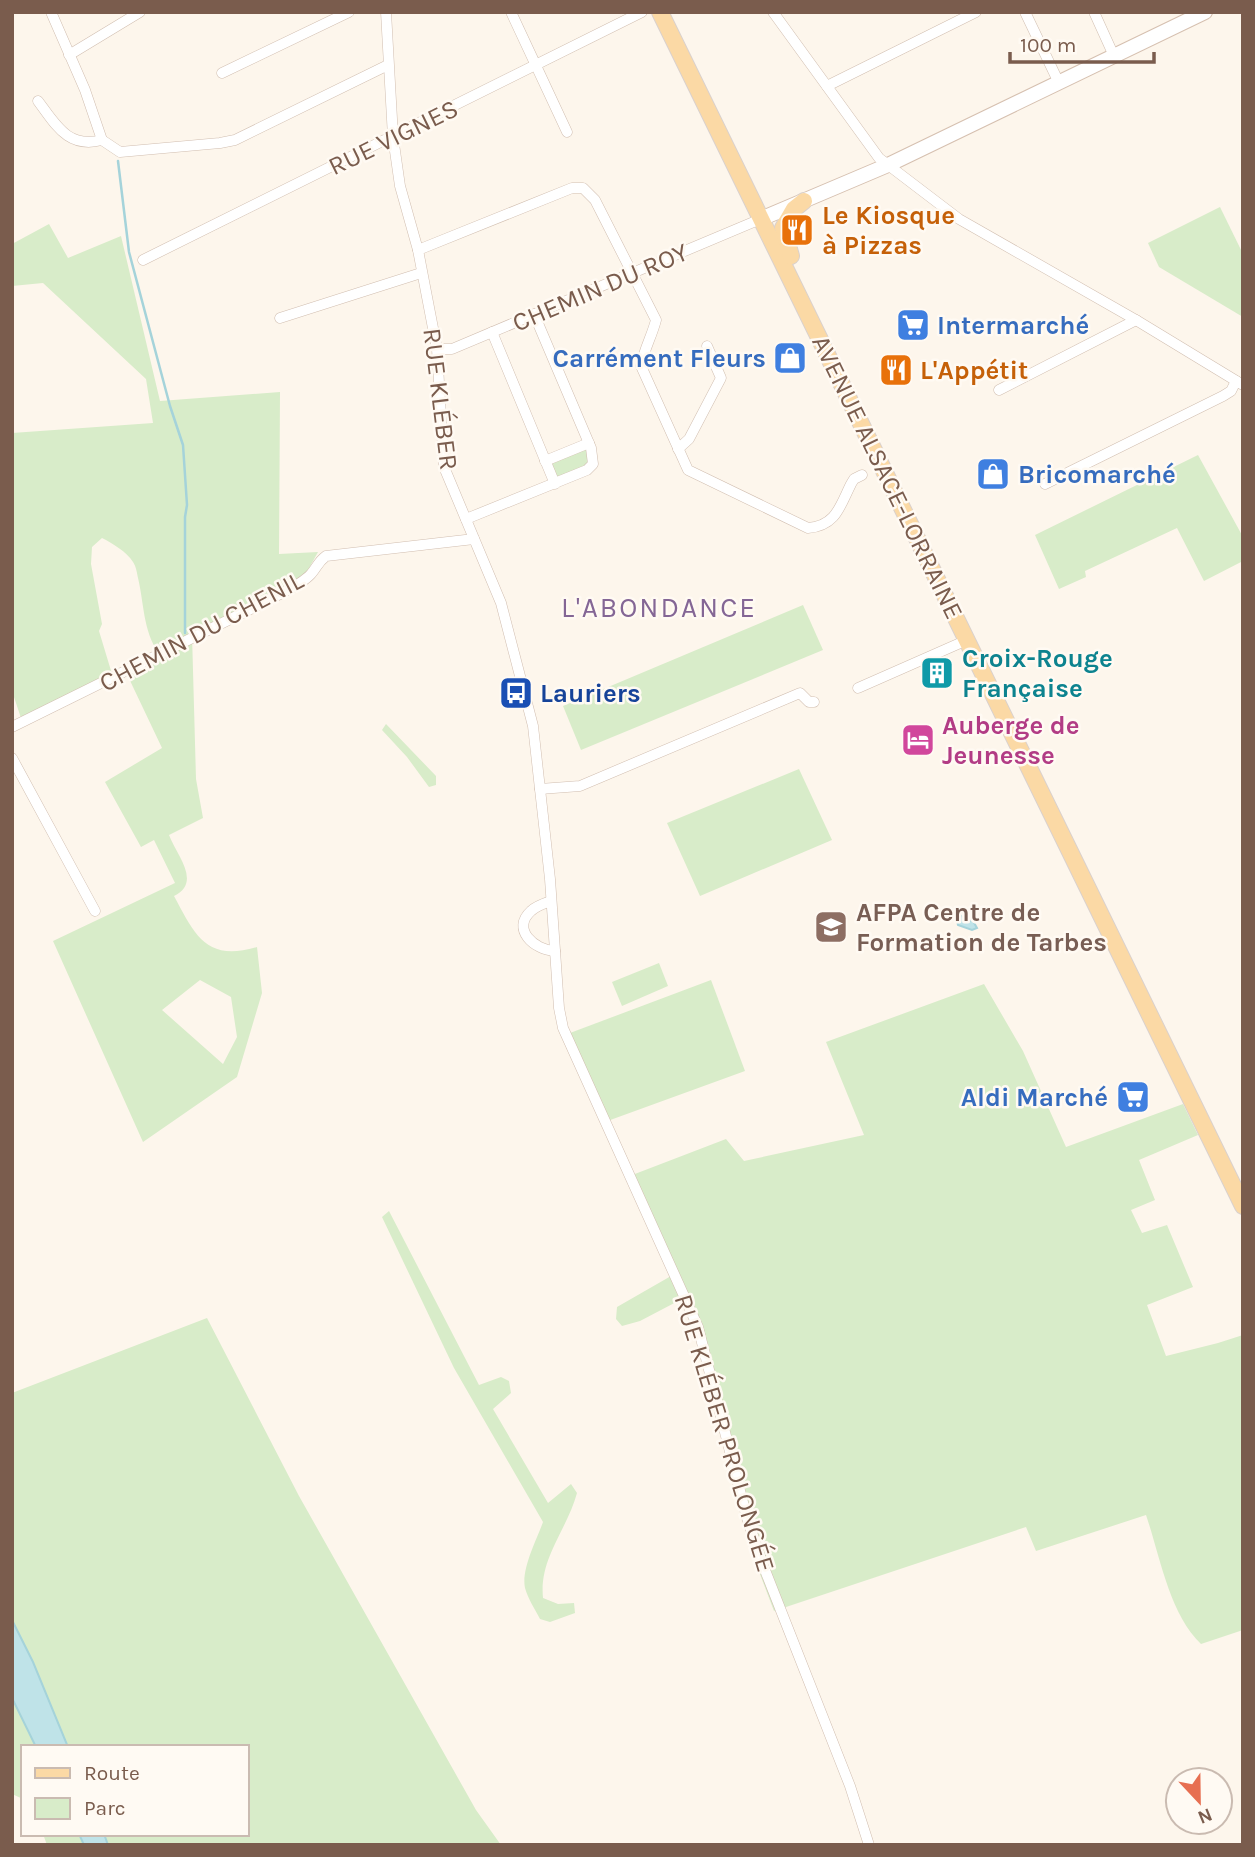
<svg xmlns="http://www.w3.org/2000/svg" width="1255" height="1857" font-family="Karla,sans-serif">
  <rect width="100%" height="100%" fill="#fdf6ec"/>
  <g fill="#d8ecc9" fill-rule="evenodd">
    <path d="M 1220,207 L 1243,254 L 1243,317 L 1159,267 L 1148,243 Z"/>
    <path d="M 49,224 L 68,258 L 121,236 L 160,401 L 280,392 L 279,554 L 318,552 L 308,570 L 299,579 L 192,634 L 196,779 L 203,818 L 169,835 C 177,856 202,882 174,896 C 195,935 206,962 257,947 L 262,993 L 237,1077 L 143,1142 L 53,941 L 175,883 L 154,840 L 141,847 L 105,782 L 162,748 L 124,668 L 158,652 C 143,630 144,603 138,578 C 137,573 136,566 133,562 C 127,552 112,543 102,538 L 92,547 L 91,564 L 102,624 L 99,631 L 112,674 L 21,718 L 12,691 L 12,433 L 153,423 L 146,379 L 43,283 L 12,286 L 12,244 ZM 200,980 L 231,997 L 237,1037 L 223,1064 L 162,1010 Z"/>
    <path d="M 584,448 L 589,451 L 591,465 L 556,477 L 551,464 L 552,462 Z"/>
    <path d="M 1198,455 L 1243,537 L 1243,561 L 1204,581 L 1177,528 L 1085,571 L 1086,577 L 1059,589 L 1035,535 Z"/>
    <path d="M 803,605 L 823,650 L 581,750 L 563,706 Z"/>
    <path d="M 386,724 L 436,776 L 436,785 L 429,787 L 407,757 L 382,730 Z"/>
    <path d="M 799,769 L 832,840 L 700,896 L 667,823 Z"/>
    <path d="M 659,963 L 668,986 L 622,1006 L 612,982 Z"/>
    <path d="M 711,980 L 745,1071 L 602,1123 L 562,1036 Z"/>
    <path d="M 984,984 L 1023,1051 L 1066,1147 L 1183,1104 L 1198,1135 L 1139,1160 L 1155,1200 L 1131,1210 L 1142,1233 L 1167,1225 L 1193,1287 L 1147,1305 L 1166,1356 L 1218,1343 L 1243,1335 L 1243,1630 L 1201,1644 C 1169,1613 1160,1556 1146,1515 L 1036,1551 L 1026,1527 L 774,1611 L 758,1569 L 696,1325 L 682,1299 L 640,1321 L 622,1326 L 616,1319 L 617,1307 L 671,1276 L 627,1177 L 726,1139 L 744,1161 L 864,1135 L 826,1042 Z"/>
    <path d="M 389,1211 L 479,1385 L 501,1377 L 509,1381 L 511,1393 L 493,1409 L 548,1503 L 571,1484 L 577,1493 C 567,1530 539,1558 543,1598 L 558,1604 L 574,1603 L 575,1613 L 550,1622 L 540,1619 C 535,1609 528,1599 525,1588 C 521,1569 537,1539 543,1522 L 454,1368 L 382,1217 Z"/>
    <path d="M 207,1318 L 299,1496 L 476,1810 L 501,1845 L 108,1845 L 104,1834 L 247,1834 L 247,1747 L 68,1747 L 33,1662 L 12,1620 L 12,1393 Z"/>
    <path d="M 12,1698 L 36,1747 L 23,1747 L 23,1799 L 12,1794 Z"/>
    <path d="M 43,1834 L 79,1834 L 84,1845 L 47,1845 Z"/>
  </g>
  <g fill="#bfe3e8" stroke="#a5d3da" stroke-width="2">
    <path d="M 960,915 L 967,920 L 973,921 L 977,928 L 972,930 L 958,925 L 956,917 Z"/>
    <path d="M 12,1620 L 33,1662 L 68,1747 L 36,1747 L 12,1698 Z"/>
    <path d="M 79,1834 L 104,1834 L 108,1845 L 84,1845 Z"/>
  </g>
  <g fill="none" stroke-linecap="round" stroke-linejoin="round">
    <path stroke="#a5d3da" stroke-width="2.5" d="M 118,161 L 129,252 L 170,406 L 183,445 L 187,505 L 185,517 L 185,633"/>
    <defs>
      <g id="minor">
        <path d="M 51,12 L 85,90 L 102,140 L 120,152 L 220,143 L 235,140 L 388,65"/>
        <path d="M 386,12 L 393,137 L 400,186 L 418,250 L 437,349 L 444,467 L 501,603 L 533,726 L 550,879 L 559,1008 L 563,1028 L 698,1327 L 747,1518 L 763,1565 L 850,1786 L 869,1845"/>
        <path d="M 511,12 L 567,132"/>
        <path d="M 773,12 L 879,158 L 959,219 L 1136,320 L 1243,385"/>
        <path d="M 1025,12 L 1059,83"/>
        <path d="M 1094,12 L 1114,56"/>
        <path d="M 69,55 L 140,12"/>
        <path d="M 222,73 L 349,12"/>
        <path d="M 827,86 L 976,12"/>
        <path d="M 38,101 C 56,125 68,149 102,140"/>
        <path d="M 418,250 L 572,188 L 583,188 L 595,200 L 656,320 C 652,336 644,349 641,366 L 688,470 L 808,528 C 836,526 840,506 851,484 L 854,479 L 862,475"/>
        <path d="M 143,260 L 642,12"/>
        <path d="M 280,318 L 421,273"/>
        <path d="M 492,332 L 555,484"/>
        <path d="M 437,349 L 452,349 L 763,218"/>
        <path d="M 999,390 L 1136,320"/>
        <path d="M 678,449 L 689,439 L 721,378 L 707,346"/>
        <path d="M 545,461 L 589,443"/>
        <path d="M 1045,484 L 1223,396 L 1231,391 L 1236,381"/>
        <path d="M 466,519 L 587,470 L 593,464 L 591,448 L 534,314"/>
        <path d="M 858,688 L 967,640"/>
        <path d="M 12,727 L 271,599 C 283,592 301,585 311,574 C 317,567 318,562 326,556 L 474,539"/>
        <path d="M 12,758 L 95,911"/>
        <path d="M 540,789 L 580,786 L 800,693 L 809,702 L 814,702"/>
        <path d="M 551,901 C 545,903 536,906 531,911 C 511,929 534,950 555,951"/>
      </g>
      <path id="secondary" d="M 763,218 L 888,165 L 1205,12"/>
      <g id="primary">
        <path d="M 660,12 L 1243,1206"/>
        <path d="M 791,256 L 783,228 L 794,209 L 804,201"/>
      </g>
    </defs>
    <use href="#minor" stroke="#d1beb0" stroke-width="11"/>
    <use href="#secondary" stroke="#d6c0b0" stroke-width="16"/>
    <use href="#primary" stroke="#dad1cd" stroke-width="18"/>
    <use href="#minor" stroke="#fff" stroke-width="10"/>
    <use href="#secondary" stroke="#fff" stroke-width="14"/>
    <use href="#primary" stroke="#fbd9a5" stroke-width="16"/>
  </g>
  <defs>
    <symbol id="restaurant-square" viewBox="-11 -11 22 22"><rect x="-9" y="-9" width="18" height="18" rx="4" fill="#e8710a" stroke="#fffaf3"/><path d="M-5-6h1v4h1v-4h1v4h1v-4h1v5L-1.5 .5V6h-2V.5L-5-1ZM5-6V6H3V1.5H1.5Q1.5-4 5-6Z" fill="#fff"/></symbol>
    <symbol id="supermarket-square" viewBox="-11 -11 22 22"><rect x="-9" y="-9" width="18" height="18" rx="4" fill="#3f7fe0" stroke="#fffaf3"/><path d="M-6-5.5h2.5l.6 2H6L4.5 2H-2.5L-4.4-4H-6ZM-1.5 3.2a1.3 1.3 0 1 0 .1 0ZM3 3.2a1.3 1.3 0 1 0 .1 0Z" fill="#fff"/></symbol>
    <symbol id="shop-square" viewBox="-11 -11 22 22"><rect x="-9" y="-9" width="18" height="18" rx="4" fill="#3f7fe0" stroke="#fffaf3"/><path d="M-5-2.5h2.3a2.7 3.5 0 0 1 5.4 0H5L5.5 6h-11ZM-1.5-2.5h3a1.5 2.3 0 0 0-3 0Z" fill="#fff"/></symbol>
    <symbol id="building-square" viewBox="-11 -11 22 22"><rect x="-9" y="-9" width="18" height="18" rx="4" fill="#0f9aa8" stroke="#fffaf3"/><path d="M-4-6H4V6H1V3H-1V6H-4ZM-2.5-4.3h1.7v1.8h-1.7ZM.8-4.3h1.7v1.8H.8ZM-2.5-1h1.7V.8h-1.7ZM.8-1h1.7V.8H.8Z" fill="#fff"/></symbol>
    <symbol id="bus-square" viewBox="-11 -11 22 22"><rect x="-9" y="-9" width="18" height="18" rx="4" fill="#1a4fb4" stroke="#fffaf3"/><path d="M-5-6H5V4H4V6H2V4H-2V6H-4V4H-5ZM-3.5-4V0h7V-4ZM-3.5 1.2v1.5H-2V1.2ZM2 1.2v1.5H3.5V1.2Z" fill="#fff"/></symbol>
    <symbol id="hotel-square" viewBox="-11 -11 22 22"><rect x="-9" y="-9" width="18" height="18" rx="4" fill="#d1479c" stroke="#fffaf3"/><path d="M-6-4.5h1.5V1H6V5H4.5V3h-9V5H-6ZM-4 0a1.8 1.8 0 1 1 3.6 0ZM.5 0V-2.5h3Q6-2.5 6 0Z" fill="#fff"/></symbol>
    <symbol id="school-square" viewBox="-11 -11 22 22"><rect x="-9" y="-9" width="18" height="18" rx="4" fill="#8d6e63" stroke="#fffaf3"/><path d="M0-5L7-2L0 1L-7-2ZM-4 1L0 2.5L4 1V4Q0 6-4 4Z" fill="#fff"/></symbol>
  </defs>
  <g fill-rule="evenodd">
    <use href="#restaurant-square" x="778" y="211" width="38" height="38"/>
    <use href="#supermarket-square" x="894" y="306" width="38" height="38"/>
    <use href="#shop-square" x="771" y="339" width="38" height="38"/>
    <use href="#restaurant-square" x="877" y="351" width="38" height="38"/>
    <use href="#shop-square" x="974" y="455" width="38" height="38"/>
    <use href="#building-square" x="918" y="654" width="38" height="38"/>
    <use href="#bus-square" x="497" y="674" width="38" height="38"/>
    <use href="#hotel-square" x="899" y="721" width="38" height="38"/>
    <use href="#school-square" x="812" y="908" width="38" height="38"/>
    <use href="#supermarket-square" x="1114" y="1078" width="38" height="38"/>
  </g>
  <g text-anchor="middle" stroke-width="5" stroke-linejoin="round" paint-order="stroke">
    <g font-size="26" fill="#7a5c4d" stroke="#fffaf3">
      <text transform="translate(393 137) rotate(-26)" y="9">RUE VIGNES</text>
      <text transform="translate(600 287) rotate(-23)" y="9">CHEMIN DU ROY</text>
      <text transform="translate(441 399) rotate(83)" y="9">RUE KLÉBER</text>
      <text transform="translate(888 477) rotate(64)" y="9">AVENUE ALSACE-LORRAINE</text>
      <text transform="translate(201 631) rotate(-28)" y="9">CHEMIN DU CHENIL</text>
      <text transform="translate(725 1433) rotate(73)" y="9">RUE KLÉBER PROLONGÉE</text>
    </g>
    <g font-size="26" font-weight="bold" fill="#c56008" stroke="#fffaf3" text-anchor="start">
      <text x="822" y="224">Le Kiosque<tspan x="822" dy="30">à Pizzas</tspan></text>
      <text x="920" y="379">L'Appétit</text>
    </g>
    <g font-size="26" font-weight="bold" fill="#366cbe" stroke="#fffaf3" text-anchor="start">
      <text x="937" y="334">Intermarché</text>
      <text x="766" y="367" text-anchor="end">Carrément Fleurs</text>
      <text x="1018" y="483">Bricomarché</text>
      <text x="1108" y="1106" text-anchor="end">Aldi Marché</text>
    </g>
    <g font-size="26" font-weight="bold" fill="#0d838f" stroke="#fffaf3" text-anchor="start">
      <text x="962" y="667">Croix-Rouge<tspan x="962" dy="30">Française</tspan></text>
    </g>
    <g font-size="26" font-weight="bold" fill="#164399" stroke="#fffaf3" text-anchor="start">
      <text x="540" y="702">Lauriers</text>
    </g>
    <g font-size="26" font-weight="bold" fill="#b23c85" stroke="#fffaf3" text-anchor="start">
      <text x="942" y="734">Auberge de<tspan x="942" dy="30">Jeunesse</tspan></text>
    </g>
    <g font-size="26" font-weight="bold" fill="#785e54" stroke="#fffaf3" text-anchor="start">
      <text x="856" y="921">AFPA Centre de<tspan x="856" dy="30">Formation de Tarbes</tspan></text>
    </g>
    <g font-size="28" letter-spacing="2" fill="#846695" stroke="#fffaf3">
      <text x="659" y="617">L'ABONDANCE</text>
    </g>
  </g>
  <rect width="1255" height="1857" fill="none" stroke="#7a5c4d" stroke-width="28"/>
  <rect x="21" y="1745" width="228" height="91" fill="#fffaf3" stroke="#cabbb1" stroke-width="2"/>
  <rect x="35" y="1768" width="35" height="10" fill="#fbd9a5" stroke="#cabbb1" stroke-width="2"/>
  <text x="84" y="1780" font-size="21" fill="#7a5c4d">Route</text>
  <rect x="35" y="1798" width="35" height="21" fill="#d8ecc9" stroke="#cabbb1" stroke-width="2"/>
  <text x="84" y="1815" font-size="21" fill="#7a5c4d">Parc</text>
  <g transform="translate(1199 1801) rotate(158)"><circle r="33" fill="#fffaf3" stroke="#cabbb1" stroke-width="2"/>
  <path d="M0-5L12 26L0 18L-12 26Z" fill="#e76f51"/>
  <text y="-10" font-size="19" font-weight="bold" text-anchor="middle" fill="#7a5c4d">N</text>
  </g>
  <path d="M1010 52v10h144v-10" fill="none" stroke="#7a5c4d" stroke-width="3.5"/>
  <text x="1020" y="52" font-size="21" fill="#7a5c4d" stroke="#fffaf3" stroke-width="5" paint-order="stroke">100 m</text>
</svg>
